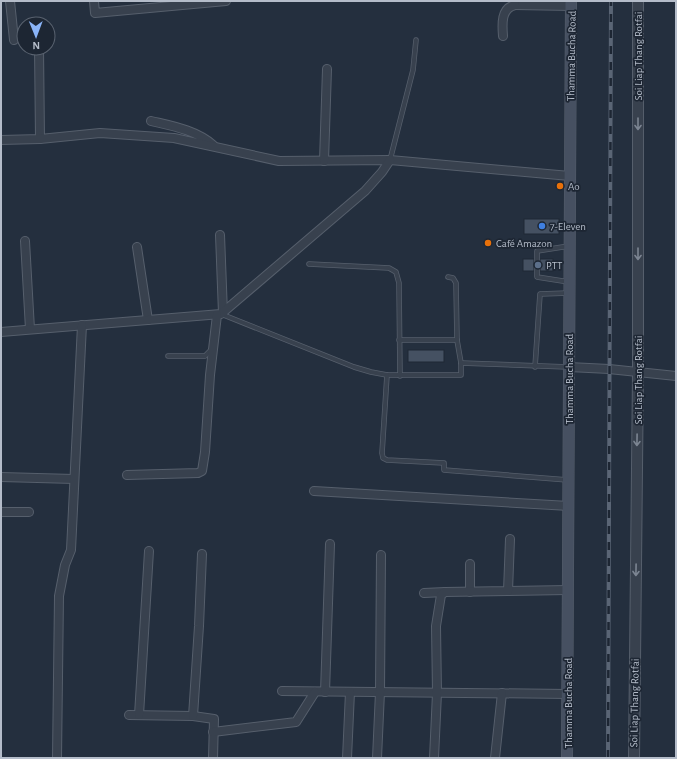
<svg xmlns="http://www.w3.org/2000/svg" width="677" height="759" font-family="'Alegreya Sans',sans-serif">
  <rect width="100%" height="100%" fill="#242f3e"/>
  <g fill="#455162" stroke="#1f2835">
    <rect x="524" y="219" width="35" height="15"/>
    <rect x="523" y="259" width="11" height="12"/>
    <rect x="540" y="259" width="13" height="12"/>
    <rect x="408" y="350" width="36" height="12"/>
  </g>
  <g fill="none" stroke-linecap="round" stroke-linejoin="round">
    <defs>
      <g id="service">
        <path d="M 390,160 L 413,70 L 416,40"/>
        <path d="M 569,246 L 537,251 L 537,277 L 569,282"/>
        <path d="M 309,264 L 389,268 L 396,272 L 399,283 L 400,376"/>
        <path d="M 448,277 L 453,278 L 456,283 L 457,340 L 461,363"/>
        <path d="M 221,314 L 354,367 L 371,372 L 387,375 L 461,375 L 461,363 L 568,367"/>
        <path d="M 399,340 L 457,340"/>
        <path d="M 168,356 L 205,356 L 211,350"/>
        <path d="M 535,367 L 540,294 L 569,293"/>
        <path d="M 387,375 L 382,453 L 383,458 L 387,460 L 444,463 L 444,470 L 568,480"/>
      </g>
      <g id="minor">
        <path d="M 10,1 L 14,40"/>
        <path d="M 94,1 L 95,13 L 226,1"/>
        <path d="M 515,1 L 515,5 L 571,6"/>
        <path d="M 503,36 C 502,24 501,8 515,5"/>
        <path d="M 39,48 L 40,139"/>
        <path d="M 151,121 C 172,126 196,130 213,145"/>
        <path d="M 1,140 L 40,139 L 100,133 L 174,138 L 279,161 L 390,160 L 570,176"/>
        <path d="M 324,161 L 327,69"/>
        <path d="M 220,235 L 223,313"/>
        <path d="M 25,241 L 30,329"/>
        <path d="M 137,247 L 148,320"/>
        <path d="M 1,332 L 221,314 L 365,191 L 382,172 L 390,160"/>
        <path d="M 569,367 L 609,369 L 676,376"/>
        <path d="M 127,475 L 198,473 L 202,471 L 205,452 L 210,375 L 217,315"/>
        <path d="M 1,477 L 74,479"/>
        <path d="M 314,491 L 569,506"/>
        <path d="M 1,512 L 29,512"/>
        <path d="M 508,591 L 568,590"/>
        <path d="M 470,592 L 470,564"/>
        <path d="M 424,593 L 445,592"/>
        <path d="M 282,691 L 568,694"/>
        <path d="M 325,692 L 330,544"/>
        <path d="M 129,715 L 193,716 L 214,719 L 213,758"/>
        <path d="M 139,715 L 149,551"/>
        <path d="M 193,716 L 199,626 L 202,554"/>
        <path d="M 213,732 L 296,722 L 315,692"/>
        <path d="M 57,758 L 59,596 L 65,565 L 71,550 L 82,325"/>
        <path d="M 347,758 L 350,692"/>
        <path d="M 377,758 L 380,692 L 381,555"/>
        <path d="M 434,758 L 437,693 L 436,626 L 441,595 L 445,592 L 508,591 L 510,539"/>
        <path d="M 495,758 L 502,693"/>
      </g>
      <path id="tertiary" d="M 634,758 L 638,372 L 638,1"/>
      <path id="secondary" d="M 567,758 L 571,1"/>
    </defs>
    <use href="#service" stroke="#565f6c" stroke-width="5.5"/>
    <use href="#minor" stroke="#565f6c" stroke-width="10"/>
    <use href="#tertiary" stroke="#565f6c" stroke-width="12"/>
    <use href="#secondary" stroke="#565f6c" stroke-width="12"/>
    <use href="#service" stroke="#38414e" stroke-width="4"/>
    <use href="#minor" stroke="#38414e" stroke-width="8"/>
    <use href="#tertiary" stroke="#38414e" stroke-width="10"/>
    <use href="#secondary" stroke="#465061" stroke-width="11"/>
    <defs>
      <path id="rail" d="M 608,758 L 611,1"/>
    </defs>
    <use href="#rail" stroke="#5a6575" stroke-width="4"/>
    <use href="#rail" stroke="#1d2633" stroke-width="2.5" stroke-dasharray="8" stroke-linecap="butt"/>
  </g>
  <defs><path id="oneway-shaft" d="M-6 0H5M1.5-3L5.5 0L1.5 3" fill="none" stroke-width="1.6" stroke-linecap="round" stroke-linejoin="round"/></defs>
  <g stroke="#7c8592">
    <use href="#oneway-shaft" transform="translate(638 124) rotate(90)"/>
    <use href="#oneway-shaft" transform="translate(638 254) rotate(90)"/>
    <use href="#oneway-shaft" transform="translate(637 440) rotate(91)"/>
    <use href="#oneway-shaft" transform="translate(636 570) rotate(91)"/>
  </g>
  <g fill="#e8710a" stroke="#1d2633" stroke-width="1.5">
    <circle cx="560" cy="186" r="4"/>
    <circle cx="488" cy="243" r="4"/>
  </g>
  <circle fill="#3f7fe0" stroke="#1d2633" stroke-width="1.5" cx="542" cy="226" r="4"/>
  <circle fill="#5c6f8a" stroke="#1d2633" stroke-width="1.5" cx="538" cy="265" r="4"/>
  <g text-anchor="middle" stroke-width="3.5" stroke-linejoin="round" paint-order="stroke">
    <g font-size="11" fill="#b4bcc9" stroke="#1d2633">
      <text transform="translate(571 56) rotate(-89)" y="4">Thamma Bucha Road</text>
      <text transform="translate(638 56) rotate(-90)" y="4">Soi Liap Thang Rotfai</text>
      <text transform="translate(569 379) rotate(-90)" y="4">Thamma Bucha Road</text>
      <text transform="translate(638 380) rotate(-90)" y="4">Soi Liap Thang Rotfai</text>
      <text transform="translate(568 703) rotate(-90)" y="4">Thamma Bucha Road</text>
      <text transform="translate(634 703) rotate(-89)" y="4">Soi Liap Thang Rotfai</text>
    </g>
    <g font-size="11" fill="#b4bcc9" stroke="#1d2633" text-anchor="start">
      <text x="568" y="190">Ao</text>
      <text x="550" y="230">7-Eleven</text>
      <text x="496" y="247">Café Amazon</text>
      <text x="546" y="269">PTT</text>
    </g>
  </g>
  <rect width="677" height="759" fill="none" stroke="#b4bcc9" stroke-width="4"/>
  <g transform="translate(36 36) rotate(179)"><circle r="19" fill="#1d2633" stroke="#59626f"/>
  <path d="M0-3L7 15L0 10L-7 15Z" fill="#8ab4f8"/>
  <text y="-6" font-size="11" font-weight="bold" text-anchor="middle" fill="#b4bcc9">N</text>
  </g>
</svg>
